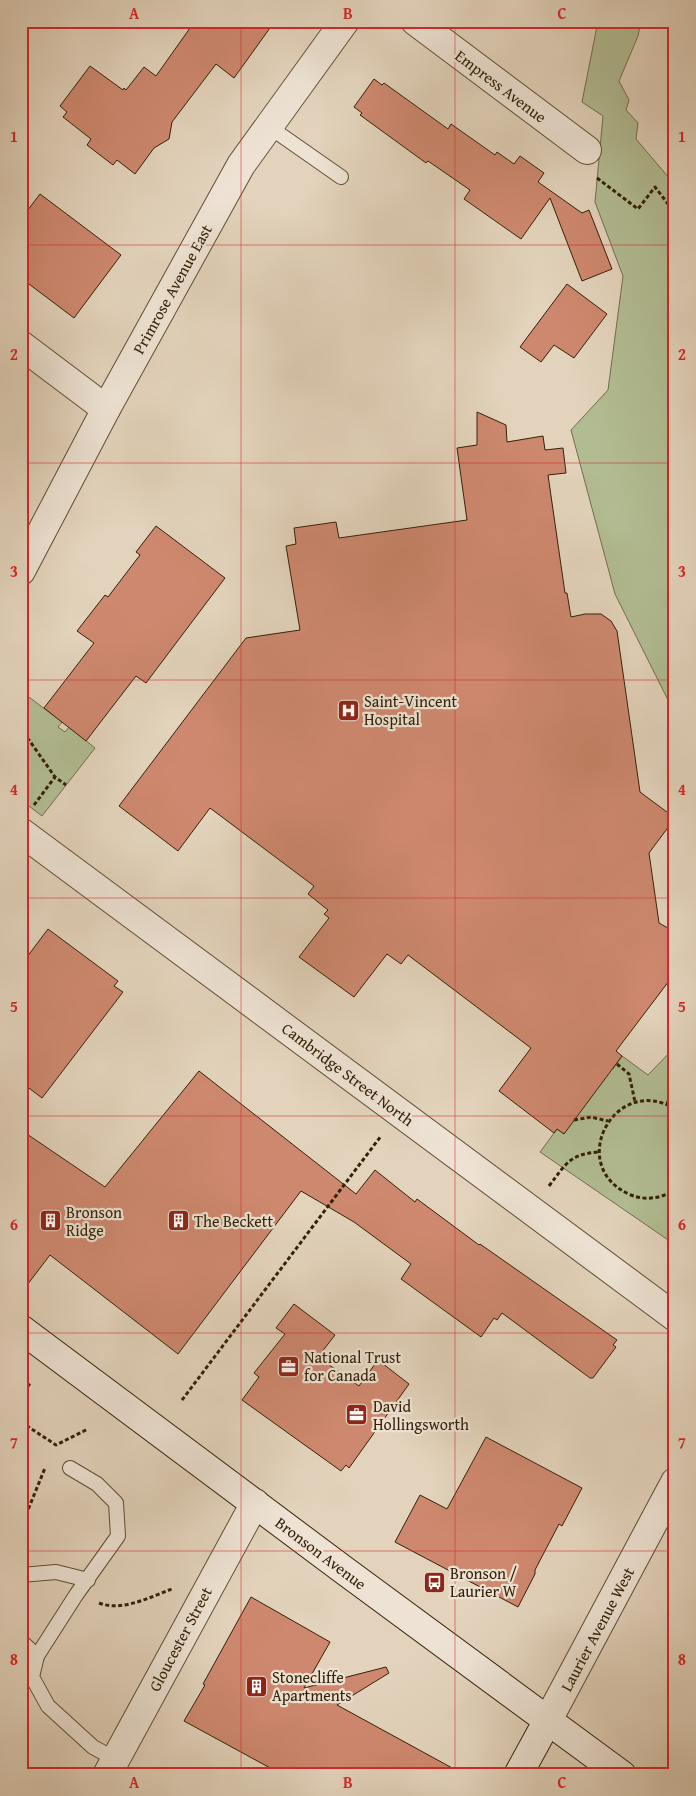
<svg xmlns="http://www.w3.org/2000/svg" width="696" height="1796" font-family="'Gentium Book Plus',serif">
  <rect width="100%" height="100%" fill="#e3d3bc"/>
  <filter id="stains"><feTurbulence type="fractalNoise" baseFrequency=".004" numOctaves="4"/><feColorMatrix values="0 0 0 0 .2 0 0 0 0 .09 0 0 0 0 .02 0 0 0 .5 -.17"/></filter>
  <radialGradient id="worn" r=".72"><stop offset=".6" stop-color="#630" stop-opacity="0"/><stop offset="1" stop-color="#630" stop-opacity=".3"/></radialGradient>
  <g fill="#b2bc92" stroke="#736e4c">
    <path d="M 598,21 L 641,21 L 638,36 L 619,81 L 629,100 L 626,110 L 638,123 L 636,139 L 675,185 L 675,714 L 615,594 L 571,430 L 608,390 L 623,276 L 595,202 L 603,116 L 582,102 Z"/>
    <path d="M 21,691 L 62,722 L 58,727 L 65,732 L 69,727 L 95,748 L 42,816 L 21,800 Z"/>
    <path d="M 675,1047 L 675,1242 L 674,1244 L 540,1152 L 557,1129 L 564,1134 L 606,1064 L 613,1069 L 622,1056 L 648,1075 Z"/>
  </g>
  <g fill="#ce886f" stroke="#342107">
    <path d="M 195,21 L 275,21 L 234,78 L 216,64 L 172,122 L 169,139 L 154,148 L 135,174 L 117,160 L 113,165 L 87,145 L 91,139 L 63,117 L 67,112 L 60,106 L 90,66 L 123,90 L 124,88 L 126,90 L 144,67 L 156,76 Z"/>
    <path d="M 374,79 L 382,85 L 384,83 L 448,129 L 451,124 L 495,155 L 497,152 L 514,164 L 520,156 L 544,173 L 538,182 L 582,213 L 589,210 L 612,269 L 582,281 L 550,198 L 521,239 L 464,199 L 470,190 L 428,161 L 426,163 L 360,115 L 362,113 L 354,107 Z"/>
    <path d="M 40,194 L 121,255 L 74,318 L 21,278 L 21,219 Z"/>
    <path d="M 567,284 L 607,314 L 574,358 L 554,345 L 541,362 L 520,347 Z"/>
    <path d="M 477,412 L 506,425 L 507,442 L 543,436 L 545,450 L 563,448 L 566,473 L 548,475 L 565,593 L 567,593 L 571,617 L 585,614 L 601,614 L 611,621 L 617,631 L 640,792 L 675,818 L 649,853 L 659,923 L 675,932 L 675,973 L 616,1051 L 622,1056 L 564,1134 L 557,1129 L 554,1133 L 499,1091 L 531,1048 L 408,955 L 401,964 L 387,954 L 354,997 L 299,957 L 329,918 L 324,914 L 328,910 L 308,894 L 314,886 L 210,808 L 178,851 L 119,806 L 246,638 L 300,630 L 286,546 L 296,544 L 294,528 L 336,522 L 339,538 L 467,520 L 457,448 L 477,445 Z"/>
    <path d="M 156,526 L 225,578 L 146,683 L 136,676 L 86,741 L 44,708 L 94,643 L 77,631 L 105,595 L 108,597 L 140,555 L 136,552 Z"/>
    <path d="M 48,929 L 118,981 L 114,986 L 123,992 L 42,1098 L 21,1082 L 21,965 Z"/>
    <path d="M 199,1071 L 356,1194 L 375,1170 L 415,1202 L 417,1199 L 479,1245 L 480,1244 L 617,1340 L 613,1345 L 616,1347 L 593,1378 L 590,1378 L 502,1313 L 497,1320 L 494,1318 L 481,1337 L 401,1279 L 411,1264 L 354,1222 L 301,1191 L 178,1354 L 50,1255 L 21,1293 L 21,1130 L 105,1187 Z"/>
    <path d="M 294,1304 L 335,1335 L 318,1357 L 359,1386 L 378,1360 L 409,1384 L 349,1468 L 346,1465 L 341,1471 L 242,1400 L 259,1377 L 254,1373 L 285,1334 L 276,1328 Z"/>
    <path d="M 486,1437 L 582,1488 L 562,1526 L 559,1524 L 535,1570 L 535,1574 L 518,1607 L 395,1542 L 420,1495 L 447,1509 Z"/>
    <path d="M 251,1597 L 330,1642 L 304,1688 L 386,1667 L 389,1673 L 337,1705 L 465,1775 L 283,1775 L 184,1721 L 205,1685 L 203,1684 Z"/>
  </g>
  <g fill="none" stroke-linecap="round" stroke-linejoin="round">
    <defs>
      <g id="lane">
        <path d="M 268,126 L 341,177"/>
        <path d="M 70,1468 L 97,1484 L 116,1503 L 118,1536 L 76,1595 L 37,1656 L 32,1677 L 48,1706 L 93,1747 L 115,1759"/>
        <path d="M 21,1575 L 56,1572 L 88,1580"/>
        <path d="M 21,1641 L 37,1656"/>
      </g>
      <g id="street">
        <path d="M 415,21 L 587,150"/>
        <path d="M 21,345 L 106,409"/>
        <path d="M 21,571 L 106,409 L 241,165 L 345,21"/>
        <path d="M 21,832 L 675,1317"/>
        <path d="M 548,1720 L 675,1482"/>
        <path d="M 107,1775 L 255,1503"/>
      </g>
      <g id="secondary">
        <path d="M 21,1329 L 341,1568 L 622,1775"/>
        <path d="M 518,1775 L 548,1720"/>
      </g>
    </defs>
    <use href="#lane" stroke="#604e34" stroke-width="16"/>
    <use href="#street" stroke="#604e34" stroke-width="30"/>
    <use href="#secondary" stroke="#342107" stroke-width="30"/>
    <g stroke="#342107" stroke-width="3" stroke-dasharray="4 2.5" stroke-linecap="butt">
      <path d="M 597,178 L 638,209 L 655,187 L 675,213"/>
      <path d="M 21,735 L 29,740 L 55,777 L 66,785"/>
      <path d="M 34,805 L 55,777"/>
      <path d="M 617,1064 L 629,1074 L 635,1102"/>
      <path d="M 667,1105 L 670,1093 L 675,1086"/>
      <path d="M 675,1109 C 615,1072 564,1167 631,1195 C 646,1201 662,1198 675,1190"/>
      <path d="M 574,1120 L 591,1117 L 608,1121"/>
      <path d="M 549,1186 C 566,1164 569,1154 599,1152"/>
      <path d="M 21,1398 L 30,1383"/>
      <path d="M 182,1400 L 381,1136"/>
      <path d="M 21,1422 L 56,1445 L 88,1429"/>
      <path d="M 21,1527 L 45,1468"/>
      <path d="M 99,1603 C 122,1612 150,1597 172,1589"/>
    </g>
    <use href="#lane" stroke="#ede2d3" stroke-width="14"/>
    <use href="#street" stroke="#ede2d3" stroke-width="28"/>
    <use href="#secondary" stroke="#ede2d3" stroke-width="28"/>
  </g>
  <path fill="none" stroke="#d62828" stroke-width="1" stroke-opacity="0.55" d="M 241,21 L 241,1775M 455,21 L 455,1775M 21,245 L 675,245M 21,463 L 675,463M 21,680 L 675,680M 21,898 L 675,898M 21,1116 L 675,1116M 21,1333 L 675,1333M 21,1551 L 675,1551"/>
  <defs>
    <symbol id="hospital-square" viewBox="-11 -11 22 22"><rect x="-9" y="-9" width="18" height="18" rx="4" fill="#8f2418" stroke="#ede2d3"/><path d="M-5-5h3v3.5h4V-5h3V5h-3V1.5h-4V5h-3Z" fill="#fff"/></symbol>
    <symbol id="building-square" viewBox="-11 -11 22 22"><rect x="-9" y="-9" width="18" height="18" rx="4" fill="#8f2418" stroke="#ede2d3"/><path d="M-4-6H4V6H1V3H-1V6H-4ZM-2.5-4.3h1.7v1.8h-1.7ZM.8-4.3h1.7v1.8H.8ZM-2.5-1h1.7V.8h-1.7ZM.8-1h1.7V.8H.8Z" fill="#fff"/></symbol>
    <symbol id="office-square" viewBox="-11 -11 22 22"><rect x="-9" y="-9" width="18" height="18" rx="4" fill="#8f2418" stroke="#ede2d3"/><path d="M-6-3h4V-5.5h4V-3h4V5H-6ZM-1-4.5V-3h2v-1.5ZM-6 0V1H6V0Z" fill="#fff"/></symbol>
    <symbol id="bus-square" viewBox="-11 -11 22 22"><rect x="-9" y="-9" width="18" height="18" rx="4" fill="#8f2418" stroke="#ede2d3"/><path d="M-5-6H5V4H4V6H2V4H-2V6H-4V4H-5ZM-3.5-4V0h7V-4ZM-3.5 1.2v1.5H-2V1.2ZM2 1.2v1.5H3.5V1.2Z" fill="#fff"/></symbol>
  </defs>
  <g fill-rule="evenodd">
    <use href="#hospital-square" x="336" y="698" width="25" height="25"/>
    <use href="#building-square" x="38" y="1208" width="25" height="25"/>
    <use href="#building-square" x="166" y="1208" width="25" height="25"/>
    <use href="#office-square" x="276" y="1354" width="25" height="25"/>
    <use href="#office-square" x="344" y="1402" width="25" height="25"/>
    <use href="#bus-square" x="422" y="1570" width="25" height="25"/>
    <use href="#building-square" x="244" y="1674" width="25" height="25"/>
  </g>
  <g text-anchor="middle" stroke-width="4.5" stroke-linejoin="round" paint-order="stroke">
    <g font-size="16" fill="#342107" stroke="#ede2d3">
      <text transform="translate(501 86) rotate(37)" y="6">Empress Avenue</text>
      <text transform="translate(172 289) rotate(-61)" y="6">Primrose Avenue East</text>
      <text transform="translate(348 1074) rotate(37)" y="6">Cambridge Street North</text>
      <text transform="translate(321 1553) rotate(37)" y="6">Bronson Avenue</text>
      <text transform="translate(597 1629) rotate(-62)" y="6">Laurier Avenue West</text>
      <text transform="translate(180 1639) rotate(-62)" y="6">Gloucester Street</text>
    </g>
    <g font-size="16" fill="#342107" stroke="#ede2d3" text-anchor="start">
      <text x="364" y="707">Saint-Vincent<tspan x="364" dy="18">Hospital</tspan></text>
      <text x="66" y="1218">Bronson<tspan x="66" dy="18">Ridge</tspan></text>
      <text x="194" y="1227">The Beckett</text>
      <text x="304" y="1363">National Trust<tspan x="304" dy="18">for Canada</tspan></text>
      <text x="373" y="1412">David<tspan x="373" dy="18">Hollingsworth</tspan></text>
      <text x="450" y="1579">Bronson /<tspan x="450" dy="18">Laurier W</tspan></text>
      <text x="272" y="1683">Stonecliffe<tspan x="272" dy="18">Apartments</tspan></text>
    </g>
  </g>
  <rect width="696" height="1796" fill="none" stroke="#e3d3bc" stroke-width="55"/>
  <rect x="28" y="28" width="640" height="1740" fill="none" stroke="#d62828" stroke-width="2"/>
  <g font-size="16" text-anchor="middle" font-weight="bold" fill="#d62828">
    <text x="134" y="19">A</text>
    <text x="348" y="19">B</text>
    <text x="562" y="19">C</text>
    <text x="14" y="142">1</text>
    <text x="682" y="142">1</text>
    <text x="14" y="360">2</text>
    <text x="682" y="360">2</text>
    <text x="14" y="577">3</text>
    <text x="682" y="577">3</text>
    <text x="14" y="795">4</text>
    <text x="682" y="795">4</text>
    <text x="14" y="1012">5</text>
    <text x="682" y="1012">5</text>
    <text x="14" y="1230">6</text>
    <text x="682" y="1230">6</text>
    <text x="14" y="1448">7</text>
    <text x="682" y="1448">7</text>
    <text x="14" y="1665">8</text>
    <text x="682" y="1665">8</text>
    <text x="134" y="1788">A</text>
    <text x="348" y="1788">B</text>
    <text x="562" y="1788">C</text>
  </g>
  <rect width="100%" height="100%" filter="url(#stains)"/>
  <rect width="100%" height="100%" fill="url(#worn)"/>
</svg>
